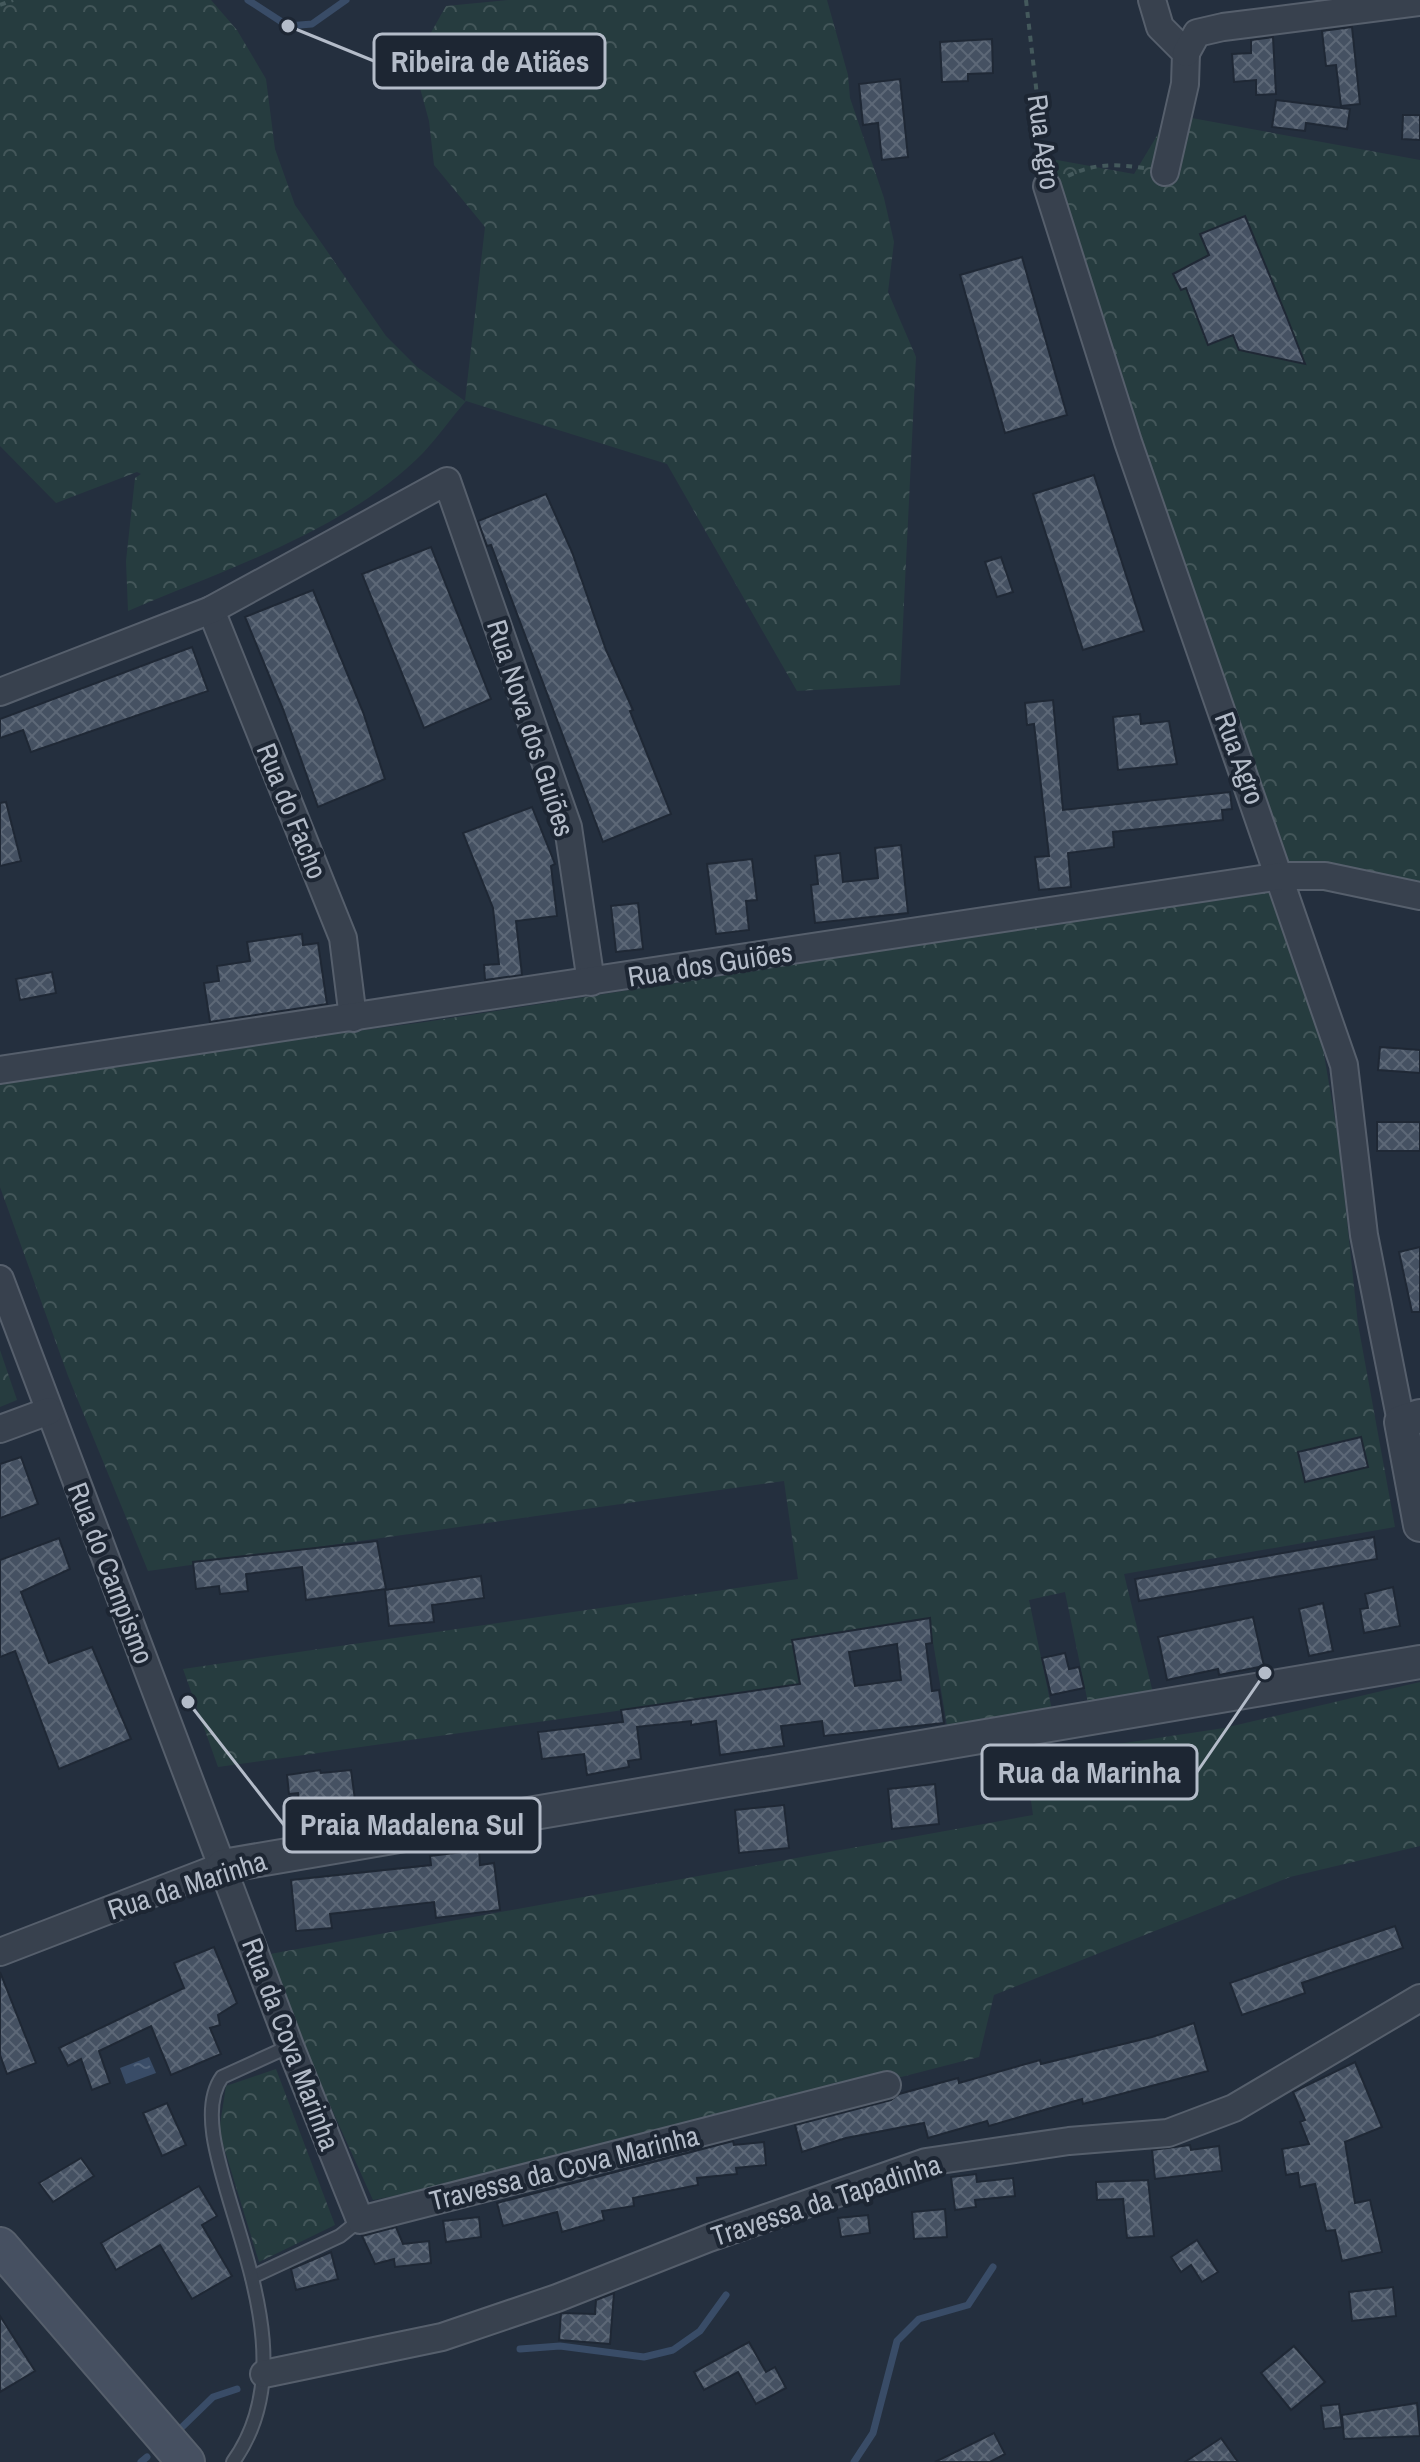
<svg xmlns="http://www.w3.org/2000/svg" width="1420" height="2462" font-family="'Archivo Narrow',sans-serif">
  <defs>
    <pattern id="forest-crowns" width="20" height="18" patternUnits="userSpaceOnUse" patternTransform="scale(2)"><rect width="20" height="18" fill="#263c3f"/><path d="M2 6a3 3 0 1 1 6 0M12 15a3 3 0 1 1 6 0" fill="none" stroke="#435659"/></pattern>
    <pattern id="water-ripples" width="26" height="14" patternUnits="userSpaceOnUse" patternTransform="scale(2)"><rect width="26" height="14" fill="#394c67"/><path d="M2 4q2-2 4 0t4 0M15 11q2-2 4 0t4 0" fill="none" stroke="#53647b"/></pattern>
    <pattern id="building-cross-hatch" width="8" height="8" patternUnits="userSpaceOnUse" patternTransform="scale(2)"><rect width="8" height="8" fill="#455162"/><path d="M0 0l8 8M0 8l8-8" fill="none" stroke="#5d6877"/></pattern>
  </defs>
  <rect width="100%" height="100%" fill="#242f3e"/>
  <g fill="url(#forest-crowns)">
    <path d="M 0,0 L 211,0 L 237,30 L 266,79 L 275,149 L 295,205 L 386,336 L 417,367 L 465,401 L 485,227 L 434,165 L 429,121 L 420,88 L 424,45 L 446,6 L 508,0 L 827,0 L 848,75 L 850,98 L 884,198 L 894,242 L 888,292 L 916,357 L 900,685 L 797,691 L 667,464 L 466,401 C 451,418 438,437 423,453 C 347,530 226,569 128,611 L 126,561 L 135,478 L 141,474 L 137,472 L 56,503 L 0,446 Z"/>
    <path d="M 1170,114 L 1420,160 L 1420,899 L 1283,888 L 1294,948 L 1322,1043 L 1338,1136 L 1358,1324 L 1395,1527 L 1124,1574 L 1153,1693 L 1088,1703 L 1065,1592 L 1029,1600 L 1052,1710 L 947,1726 L 929,1618 L 793,1640 L 801,1685 L 218,1767 L 183,1669 L 798,1579 L 784,1481 L 148,1571 L 68,1376 L 0,1187 L 0,1078 L 425,1022 L 1282,888 L 1046,158 L 1134,174 Z"/>
    <path d="M 0,1350 L 17,1400 L 0,1407 Z"/>
    <path d="M 1420,1682 L 1420,1846 L 1290,1877 L 994,1995 L 979,2057 L 554,2166 L 373,2200 L 299,2037 L 270,1954 L 1033,1815 L 1025,1758 L 1224,1728 Z"/>
    <path d="M 276,2069 L 335,2225 L 259,2262 L 219,2131 L 226,2086 Z"/>
  </g>
  <path fill="url(#water-ripples)" d="M 149,2057 L 156,2073 L 126,2084 L 120,2068 Z"/>
  <g fill="none" stroke-linecap="round" stroke-linejoin="round">
    <g stroke="#394c67" stroke-width="7">
      <path d="M 248,0 L 288,26 L 312,24 L 346,0"/>
      <path d="M 520,2349 L 560,2346 L 644,2357 L 673,2350 L 700,2331 L 726,2295"/>
      <path d="M 178,2431 L 213,2397 L 237,2389"/>
      <path d="M 141,2462 L 147,2457"/>
      <path d="M 854,2462 L 873,2433 L 897,2341 L 919,2319 L 968,2305 L 993,2267"/>
    </g>
  </g>
  <g fill="url(#building-cross-hatch)" stroke="#1f2835" stroke-width="2" fill-rule="evenodd">
    <path d="M 1352,27 L 1360,104 L 1341,106 L 1336,65 L 1326,66 L 1322,31 Z"/>
    <path d="M 1273,37 L 1276,94 L 1256,95 L 1256,80 L 1234,82 L 1232,54 L 1251,53 L 1251,40 Z"/>
    <path d="M 992,39 L 993,73 L 968,74 L 968,81 L 942,82 L 940,42 Z"/>
    <path d="M 900,79 L 908,157 L 882,160 L 878,123 L 863,125 L 859,84 Z"/>
    <path d="M 1276,100 L 1350,109 L 1347,129 L 1306,123 L 1305,131 L 1272,127 Z"/>
    <path d="M 1403,115 L 1420,115 L 1420,140 L 1402,139 Z"/>
    <path d="M 1245,216 L 1286,315 L 1305,364 L 1239,350 L 1233,335 L 1208,345 L 1186,288 L 1181,290 L 1173,274 L 1209,255 L 1200,234 Z"/>
    <path d="M 1022,257 L 1067,415 L 1005,433 L 960,275 Z"/>
    <path d="M 1094,475 L 1144,631 L 1083,650 L 1033,494 Z"/>
    <path d="M 546,494 L 572,552 L 606,650 L 633,710 L 630,711 L 671,814 L 603,842 L 491,545 L 487,546 L 478,521 Z"/>
    <path d="M 431,547 L 491,699 L 424,728 L 362,574 Z"/>
    <path d="M 1001,557 L 1013,592 L 997,597 L 985,562 Z"/>
    <path d="M 313,590 L 363,712 L 385,779 L 318,807 L 283,709 L 245,617 Z"/>
    <path d="M 192,647 L 208,691 L 31,752 L 23,730 L 0,738 L 0,719 Z"/>
    <path d="M 1053,700 L 1063,810 L 1230,792 L 1232,809 L 1222,810 L 1223,820 L 1113,832 L 1114,847 L 1068,853 L 1071,887 L 1039,890 L 1035,857 L 1049,856 L 1034,724 L 1027,725 L 1025,703 Z"/>
    <path d="M 1140,714 L 1141,724 L 1169,721 L 1177,764 L 1118,770 L 1113,717 Z"/>
    <path d="M 6,802 L 21,861 L 0,866 L 0,803 Z"/>
    <path d="M 532,807 L 555,864 L 551,866 L 557,916 L 516,921 L 522,975 L 485,980 L 484,965 L 499,964 L 493,908 L 463,833 Z"/>
    <path d="M 901,845 L 908,913 L 815,923 L 811,885 L 818,884 L 815,856 L 840,853 L 843,882 L 878,878 L 875,848 Z"/>
    <path d="M 752,859 L 757,900 L 746,901 L 749,930 L 716,934 L 707,864 Z"/>
    <path d="M 638,903 L 643,949 L 616,952 L 611,906 Z"/>
    <path d="M 302,934 L 303,945 L 318,943 L 327,1004 L 210,1022 L 204,983 L 219,981 L 217,966 L 250,961 L 247,942 Z"/>
    <path d="M 52,972 L 56,993 L 20,1000 L 16,979 Z"/>
    <path d="M 1380,1047 L 1420,1050 L 1420,1073 L 1378,1070 Z"/>
    <rect x="1377" y="1122" width="43" height="29"/>
    <path d="M 1420,1247 L 1420,1312 L 1412,1312 L 1399,1252 Z"/>
    <path d="M 1361,1437 L 1368,1467 L 1305,1482 L 1298,1452 Z"/>
    <path d="M 21,1457 L 38,1504 L 0,1518 L 0,1464 Z"/>
    <path d="M 1374,1537 L 1377,1559 L 1139,1601 L 1135,1579 Z"/>
    <path d="M 59,1538 L 70,1569 L 21,1592 L 49,1663 L 92,1647 L 131,1739 L 59,1769 L 15,1651 L 0,1657 L 0,1560 Z"/>
    <path d="M 377,1541 L 386,1589 L 306,1600 L 302,1567 L 246,1574 L 248,1591 L 220,1594 L 219,1586 L 196,1589 L 193,1562 Z"/>
    <path d="M 481,1576 L 484,1598 L 432,1605 L 434,1622 L 389,1626 L 385,1590 Z"/>
    <path d="M 1393,1587 L 1400,1626 L 1364,1633 L 1360,1609 L 1368,1608 L 1365,1594 Z"/>
    <path d="M 1323,1603 L 1333,1651 L 1309,1656 L 1299,1609 Z"/>
    <path d="M 1253,1617 L 1264,1666 L 1219,1675 L 1218,1669 L 1167,1680 L 1158,1637 Z"/>
    <path d="M 930,1618 L 932,1643 L 926,1644 L 932,1691 L 939,1690 L 944,1723 L 824,1736 L 822,1721 L 781,1726 L 784,1746 L 720,1755 L 716,1721 L 691,1725 L 691,1721 L 637,1727 L 641,1759 L 628,1761 L 629,1767 L 587,1775 L 584,1754 L 542,1759 L 538,1732 L 623,1722 L 621,1710 L 800,1684 L 792,1640 ZM 897,1644 L 901,1680 L 855,1686 L 849,1652 Z"/>
    <path d="M 1065,1653 L 1069,1669 L 1079,1667 L 1084,1688 L 1051,1695 L 1042,1658 Z"/>
    <path d="M 320,1770 L 321,1773 L 351,1770 L 355,1800 L 338,1803 L 339,1807 L 300,1812 L 298,1793 L 289,1794 L 287,1775 Z"/>
    <path d="M 935,1784 L 939,1824 L 892,1829 L 888,1789 Z"/>
    <path d="M 784,1805 L 789,1848 L 739,1853 L 735,1810 Z"/>
    <path d="M 479,1850 L 480,1865 L 494,1863 L 500,1910 L 436,1918 L 434,1902 L 330,1914 L 332,1928 L 296,1931 L 291,1880 L 431,1865 L 430,1856 Z"/>
    <path d="M 1395,1926 L 1403,1948 L 1302,1983 L 1305,1993 L 1242,2015 L 1230,1983 Z"/>
    <path d="M 214,1947 L 237,2003 L 218,2015 L 220,2025 L 210,2028 L 221,2054 L 171,2075 L 151,2026 L 99,2051 L 110,2083 L 92,2090 L 81,2059 L 68,2066 L 59,2048 L 184,1988 L 174,1963 Z"/>
    <path d="M 0,1972 L 36,2063 L 7,2074 L 0,2055 Z"/>
    <path d="M 1194,2023 L 1208,2071 L 1083,2104 L 1082,2099 L 989,2126 L 987,2121 L 928,2138 L 924,2123 L 846,2138 L 802,2152 L 795,2125 L 891,2100 L 899,2094 L 958,2078 L 959,2083 L 1040,2060 L 1041,2064 L 1152,2037 Z"/>
    <path d="M 1355,2062 L 1382,2127 L 1345,2142 L 1355,2203 L 1370,2200 L 1382,2252 L 1342,2261 L 1335,2230 L 1326,2231 L 1315,2184 L 1300,2187 L 1298,2173 L 1286,2175 L 1282,2149 L 1309,2144 L 1300,2122 L 1305,2120 L 1293,2092 Z"/>
    <path d="M 167,2103 L 186,2145 L 162,2156 L 143,2113 Z"/>
    <path d="M 733,2141 L 734,2145 L 764,2142 L 766,2165 L 736,2168 L 737,2174 L 697,2178 L 698,2185 L 633,2198 L 634,2206 L 602,2211 L 604,2220 L 562,2232 L 557,2212 L 503,2226 L 497,2203 Z"/>
    <path d="M 1190,2145 L 1191,2150 L 1219,2146 L 1222,2171 L 1155,2179 L 1152,2150 Z"/>
    <path d="M 81,2158 L 94,2176 L 53,2202 L 39,2183 Z"/>
    <path d="M 976,2174 L 977,2182 L 1013,2178 L 1015,2196 L 975,2200 L 976,2207 L 955,2210 L 951,2177 Z"/>
    <path d="M 1148,2180 L 1154,2236 L 1127,2238 L 1123,2199 L 1097,2200 L 1096,2182 Z"/>
    <path d="M 199,2186 L 217,2216 L 202,2225 L 232,2276 L 192,2299 L 160,2245 L 116,2270 L 101,2243 Z"/>
    <path d="M 945,2209 L 947,2237 L 914,2239 L 912,2212 Z"/>
    <path d="M 868,2215 L 870,2233 L 841,2237 L 838,2218 Z"/>
    <path d="M 479,2217 L 481,2237 L 446,2242 L 443,2221 Z"/>
    <path d="M 396,2227 L 403,2244 L 429,2241 L 431,2263 L 395,2267 L 394,2259 L 375,2264 L 362,2236 Z"/>
    <path d="M 1197,2240 L 1218,2272 L 1202,2282 L 1191,2265 L 1181,2272 L 1171,2257 Z"/>
    <path d="M 331,2252 L 338,2279 L 296,2290 L 291,2269 Z"/>
    <path d="M 1393,2287 L 1396,2316 L 1352,2321 L 1349,2292 Z"/>
    <path d="M 614,2293 L 610,2344 L 559,2340 L 561,2313 L 595,2314 L 596,2300 Z"/>
    <path d="M 0,2316 L 35,2371 L 0,2392 Z"/>
    <path d="M 749,2342 L 766,2372 L 775,2367 L 786,2388 L 756,2404 L 738,2372 L 704,2390 L 694,2372 Z"/>
    <path d="M 1294,2346 L 1325,2382 L 1291,2410 L 1261,2373 Z"/>
    <path d="M 1417,2403 L 1420,2436 L 1344,2439 L 1342,2415 Z"/>
    <path d="M 1339,2404 L 1342,2427 L 1324,2429 L 1321,2406 Z"/>
    <path d="M 994,2433 L 1005,2454 L 990,2462 L 935,2462 Z"/>
    <path d="M 1221,2438 L 1238,2462 L 1185,2462 Z"/>
  </g>
  <g fill="none" stroke-linecap="round" stroke-linejoin="round">
    <defs>
      <g id="service">
        <path d="M 252,2277 L 340,2236 L 360,2220"/>
        <path d="M 233,2462 C 326,2332 172,2147 222,2077 L 290,2046"/>
      </g>
      <g id="minor">
        <path d="M 1152,0 L 1160,27 L 1186,53 L 1185,84 L 1165,172"/>
        <path d="M 1186,53 L 1197,33 L 1223,27 L 1420,2"/>
        <path d="M 1047,186 L 1128,442 L 1344,1065 L 1364,1235 L 1401,1422"/>
        <path d="M 211,610 L 343,938 L 353,1018"/>
        <path d="M 0,692 L 211,610 L 447,481 L 568,827 L 591,982"/>
        <path d="M 0,1070 L 1281,876 L 1325,876 L 1420,896"/>
        <path d="M 0,1279 L 290,2046 L 360,2220 L 887,2085"/>
        <path d="M 0,1429 L 49,1411"/>
        <path d="M 0,1952 L 223,1866"/>
        <path d="M 264,2374 L 442,2337 L 557,2298 L 709,2238 L 926,2162 L 1069,2141 L 1168,2133 L 1234,2108 L 1420,1998"/>
      </g>
      <g id="tertiary">
        <path d="M 1420,1416 L 1401,1422 L 1420,1525"/>
        <path d="M 223,1866 L 1420,1662"/>
      </g>
      <path id="secondary" d="M 0,2246 L 186,2462"/>
    </defs>
    <use href="#service" stroke="#565f6c" stroke-width="16"/>
    <use href="#minor" stroke="#565f6c" stroke-width="30"/>
    <use href="#tertiary" stroke="#565f6c" stroke-width="36"/>
    <use href="#secondary" stroke="#565f6c" stroke-width="40"/>
    <g stroke="#44595c" stroke-width="4" stroke-dasharray="6 6" stroke-linecap="butt">
      <path d="M 1026,0 L 1045,165"/>
      <path d="M 0,5 L 13,0"/>
      <path d="M 1068,176 C 1094,163 1116,164 1144,168"/>
    </g>
    <use href="#service" stroke="#38414e" stroke-width="12"/>
    <use href="#minor" stroke="#38414e" stroke-width="26"/>
    <use href="#tertiary" stroke="#38414e" stroke-width="32"/>
    <use href="#secondary" stroke="#465061" stroke-width="36"/>
  </g>
  <g text-anchor="middle" stroke-width="8" stroke-linejoin="round" paint-order="stroke">
    <g font-size="28" fill="#b4bcc9" stroke="#1d2633">
      <text transform="translate(1044 142) rotate(82)" y="10">Rua Agro</text>
      <text transform="translate(531 728) rotate(72)" y="10">Rua Nova dos Guiões</text>
      <text transform="translate(1240 758) rotate(70)" y="10">Rua Agro</text>
      <text transform="translate(292 811) rotate(68)" y="10">Rua do Facho</text>
      <text transform="translate(710 964) rotate(-9)" y="10">Rua dos Guiões</text>
      <text transform="translate(111 1573) rotate(69)" y="10">Rua do Campismo</text>
      <text transform="translate(187 1885) rotate(-18)" y="10">Rua da Marinha</text>
      <text transform="translate(291 2044) rotate(69)" y="10">Rua da Cova Marinha</text>
      <text transform="translate(564 2168) rotate(-14)" y="10">Travessa da Cova Marinha</text>
      <text transform="translate(826 2200) rotate(-18)" y="10">Travessa da Tapadinha</text>
    </g>
  </g>
  <path fill="none" stroke="#b4bcc9" stroke-width="3" d="M288 26L374 61M1265 1673L1197 1772M188 1702L284 1825"/>
  <g fill="#b4bcc9" stroke="#1d2633" stroke-width="3">
    <circle cx="288" cy="26" r="8"/>
    <circle cx="1265" cy="1673" r="8"/>
    <circle cx="188" cy="1702" r="8"/>
  </g>
  <g fill="#1d2633" stroke="#b4bcc9" stroke-width="3">
    <rect x="374" y="34" width="231" height="54" rx="8"/>
    <rect x="982" y="1745" width="215" height="54" rx="8"/>
    <rect x="284" y="1798" width="256" height="54" rx="8"/>
  </g>
  <g font-size="30" text-anchor="middle" font-weight="bold" fill="#b4bcc9">
    <text x="490" y="72">Ribeira de Atiães</text>
    <text x="1089" y="1783">Rua da Marinha</text>
    <text x="412" y="1835">Praia Madalena Sul</text>
  </g>
</svg>
